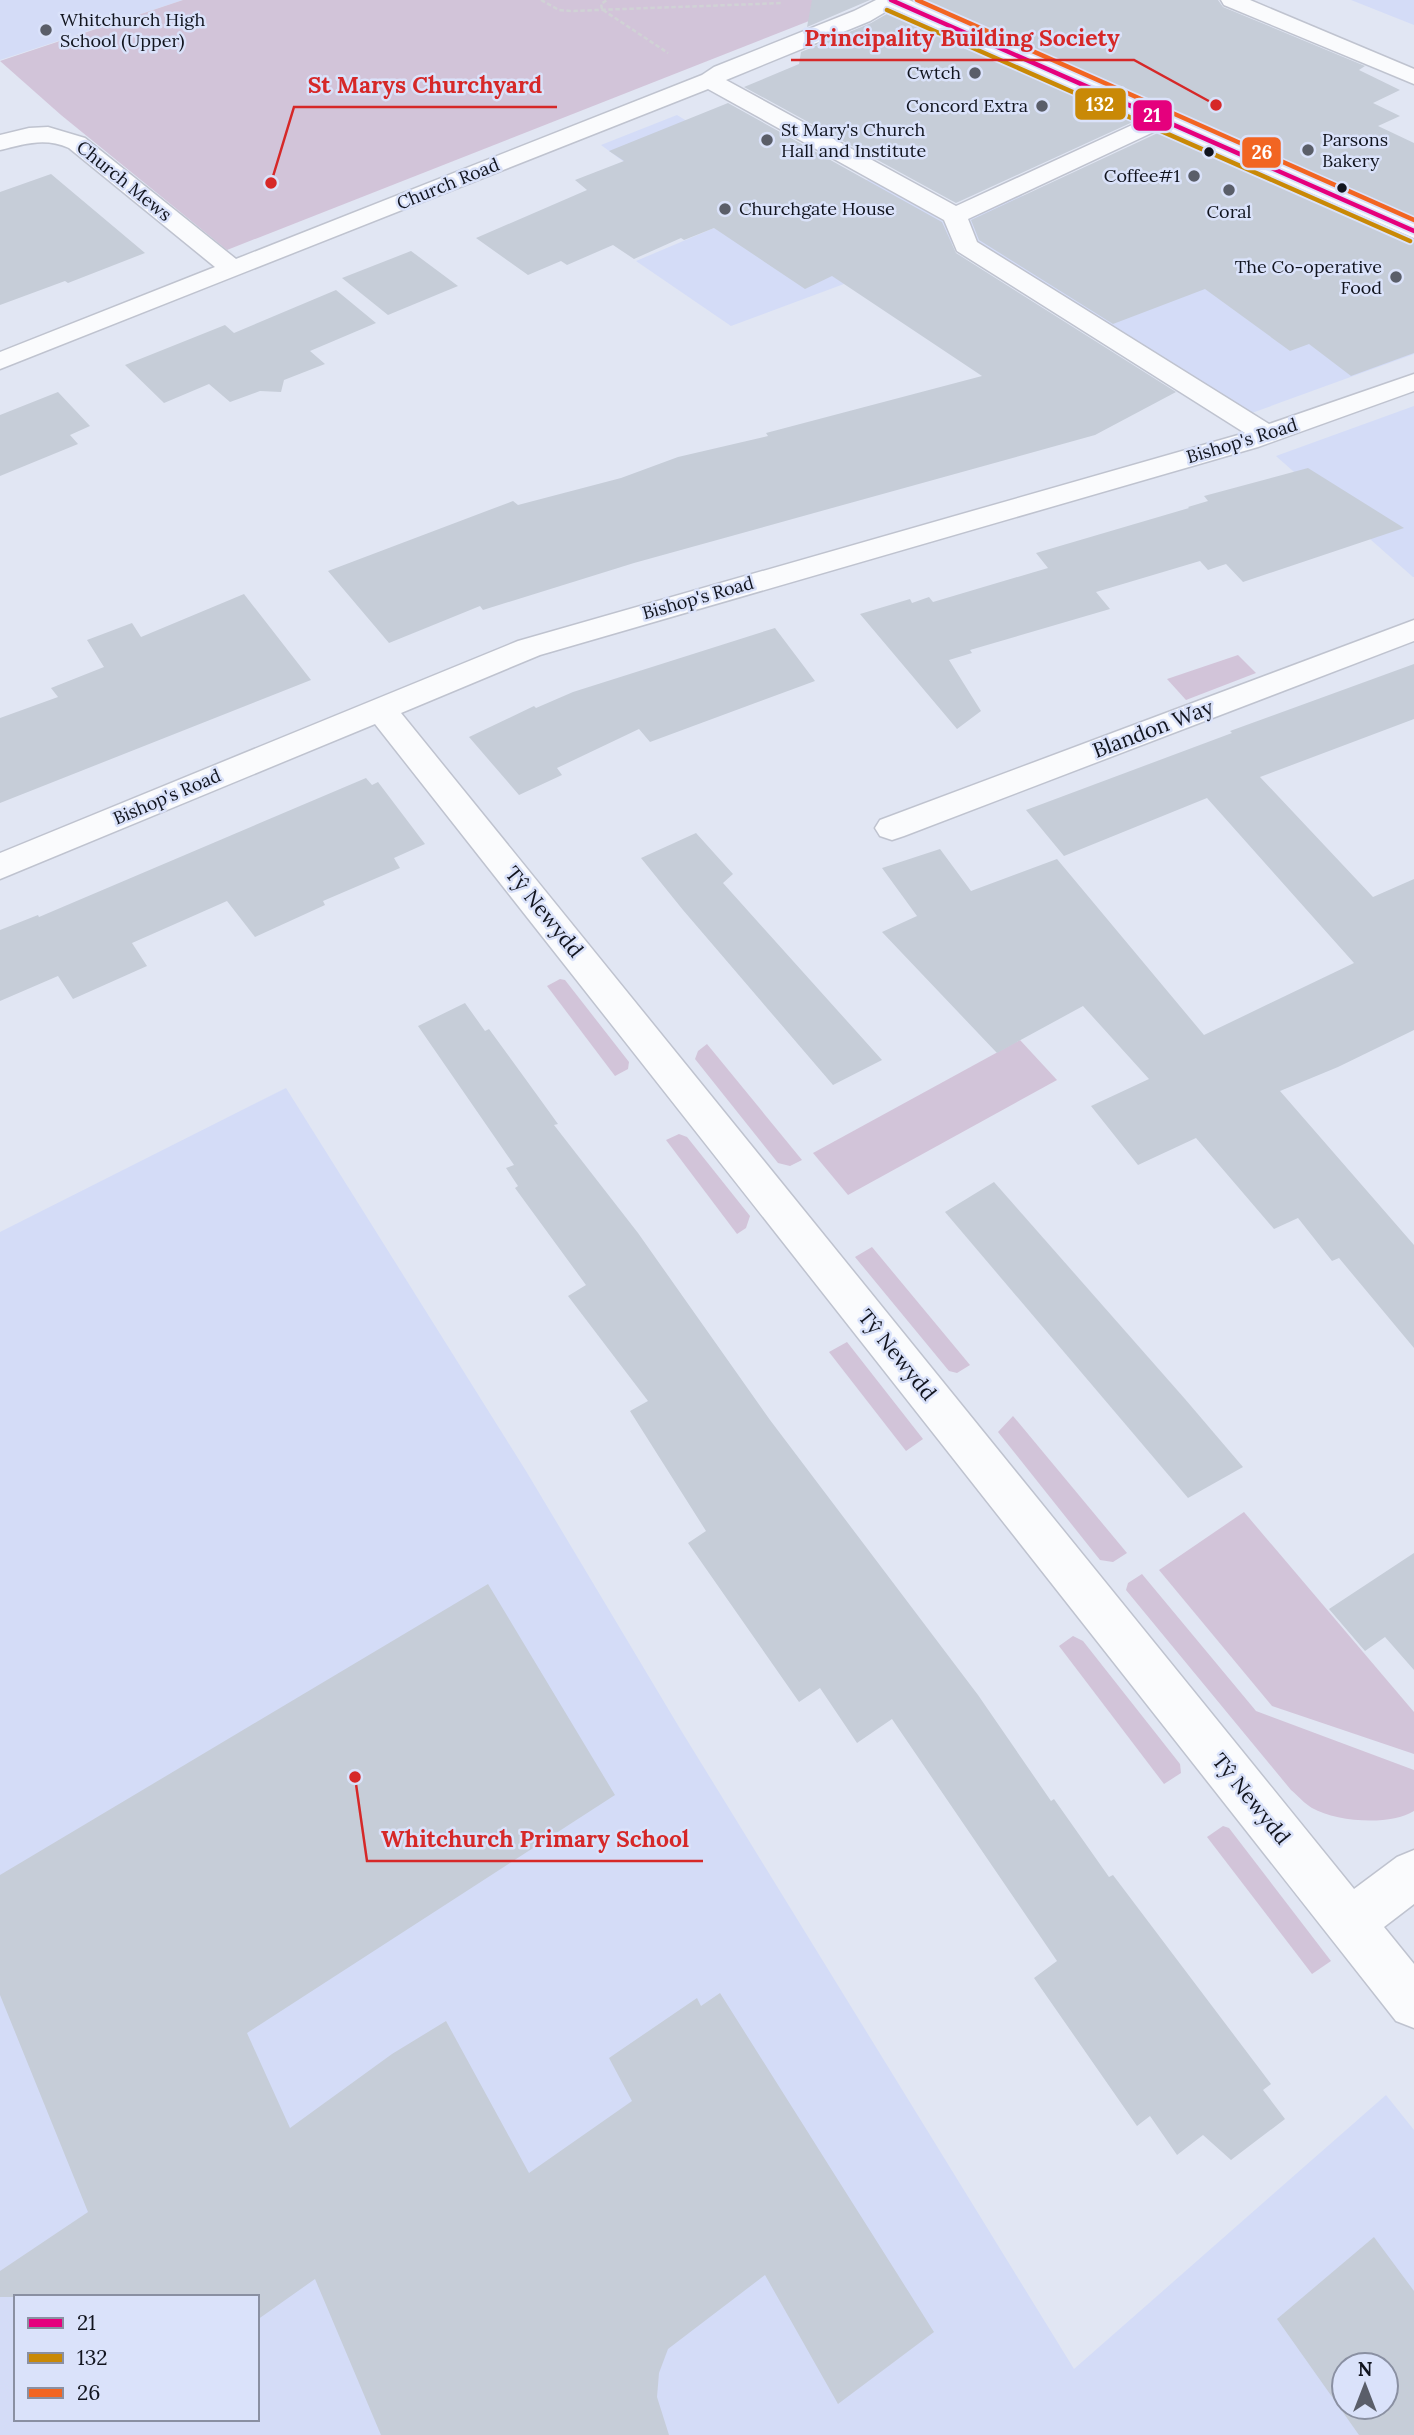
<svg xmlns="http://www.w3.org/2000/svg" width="1414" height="2435" font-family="Lora,serif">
  <rect width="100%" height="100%" fill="#e1e6f3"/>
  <g fill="#d4dcf7" fill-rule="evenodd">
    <path d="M 0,0 L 183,0 L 0,60 Z"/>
    <path d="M 1351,0 L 1414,0 L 1414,25 Z"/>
    <path d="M 677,115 L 818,202 L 871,178 L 946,223 L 954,243 L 731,326 L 636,261 L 714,228 L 601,145 Z"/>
    <path d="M 1021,195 L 1046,209 L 1414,265 L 1414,354 L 1249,414 L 974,242 L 970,218 Z"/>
    <path d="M 1414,406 L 1414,577 L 1413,577 L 1276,456 Z"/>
    <path d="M 286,1088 L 526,1471 L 682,1732 L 1074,2369 L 1386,2095 L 1414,2130 L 1414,2435 L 0,2435 L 0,1232 ZM 16,2297 L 257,2297 L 257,2419 L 16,2419 ZM 1344,2365 L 1386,2365 L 1386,2407 L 1344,2407 Z"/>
  </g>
  <g fill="#d2c4d9">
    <path d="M 183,0 L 828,0 L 809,21 L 227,250 L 61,115 L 0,61 Z"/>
    <path d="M 1238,655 L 1256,673 L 1186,700 L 1167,679 Z"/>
    <path d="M 560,979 L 565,980 L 629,1062 L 628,1069 L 615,1076 L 547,986 Z"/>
    <path d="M 1020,1040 L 1057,1080 L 848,1195 L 813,1153 Z"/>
    <path d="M 707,1044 L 802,1160 L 790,1166 L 778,1163 L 695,1059 L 698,1051 Z"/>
    <path d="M 679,1134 L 687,1137 L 750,1216 L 746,1228 L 737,1234 L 666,1140 Z"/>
    <path d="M 872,1247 L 970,1365 L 957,1373 L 949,1371 L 855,1257 Z"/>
    <path d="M 847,1342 L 923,1439 L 906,1451 L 829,1352 Z"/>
    <path d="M 1013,1416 L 1127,1553 L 1113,1562 L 1100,1560 L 998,1432 Z"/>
    <path d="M 1244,1512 L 1414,1712 L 1414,1754 L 1272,1706 L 1159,1570 Z"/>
    <path d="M 1142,1574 L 1256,1711 L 1414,1770 L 1414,1811 C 1390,1826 1337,1822 1312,1808 C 1305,1804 1298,1796 1291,1790 L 1126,1590 L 1128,1583 Z"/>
    <path d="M 1073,1636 L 1083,1641 L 1180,1764 L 1181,1773 L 1164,1784 L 1059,1646 Z"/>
    <path d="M 1223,1826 L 1229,1828 L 1331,1961 L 1312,1974 L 1207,1837 Z"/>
  </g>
  <g fill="#c6cdd8" fill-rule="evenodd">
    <path d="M 812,0 L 870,0 L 807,27 Z"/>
    <path d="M 916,0 L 1218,0 L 1223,7 L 1365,66 L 1359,70 L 1400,90 L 1373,103 L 1400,116 L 1378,126 L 1414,143 L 1414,219 Z"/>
    <path d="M 892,11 L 1137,120 L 956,203 L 744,87 L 799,64 L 801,52 L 871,23 Z"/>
    <path d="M 728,103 L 942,222 L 956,253 L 1176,392 L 1095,435 L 634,563 L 483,610 L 480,606 L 389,643 L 328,571 L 513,501 L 518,505 L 621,478 L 678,457 L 768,436 L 766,433 L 982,376 L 832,276 L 805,289 L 714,228 L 684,240 L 681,238 L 634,259 L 613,245 L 567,265 L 561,261 L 528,275 L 476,238 L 587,190 L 575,180 L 624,161 L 609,151 Z"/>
    <path d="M 1162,131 L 1414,240 L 1414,353 L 1351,376 L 1309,344 L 1290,351 L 1205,289 L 1113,324 L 979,240 L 971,220 Z"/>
    <path d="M 51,174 L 145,253 L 68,283 L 65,281 L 0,305 L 0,192 Z"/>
    <path d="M 411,251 L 458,286 L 388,315 L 342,278 Z"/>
    <path d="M 336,290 L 376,323 L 310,351 L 325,364 L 284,380 L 281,392 L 260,391 L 230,402 L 209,384 L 164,403 L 125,365 L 225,325 L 234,333 Z"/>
    <path d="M 58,392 L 90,426 L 70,435 L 78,444 L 0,476 L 0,415 Z"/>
    <path d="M 1308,468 L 1404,528 L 1243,582 L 1226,564 L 1208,570 L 1200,561 L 1096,592 L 1110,609 L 970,650 L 972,653 L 949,660 L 981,711 L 957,729 L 860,614 L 910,599 L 912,603 L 929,597 L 933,602 L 1048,568 L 1036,553 L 1189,508 L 1188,507 L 1208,501 L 1204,496 Z"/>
    <path d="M 244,594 L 311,680 L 0,803 L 0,718 L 58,697 L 51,688 L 104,667 L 87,640 L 132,623 L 141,637 Z"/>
    <path d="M 775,628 L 815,681 L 650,742 L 639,729 L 557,768 L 562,775 L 519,795 L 469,737 L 534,706 L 536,708 L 573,692 Z"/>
    <path d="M 1414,664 L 1414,719 L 1260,777 L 1373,897 L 1414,879 L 1414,1030 L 1338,1067 L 1280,1091 L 1414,1245 L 1414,1348 L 1339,1258 L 1332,1261 L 1298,1218 L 1274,1229 L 1196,1138 L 1138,1165 L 1091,1106 L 1149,1079 L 1083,1006 L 997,1053 L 882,932 L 917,916 L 882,868 L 940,849 L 971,891 L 1057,859 L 1204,1035 L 1354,963 L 1207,798 L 1064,856 L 1026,810 L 1232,733 L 1230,731 Z"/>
    <path d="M 366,778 L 372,785 L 378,782 L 425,844 L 394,858 L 400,868 L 323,901 L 325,905 L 255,937 L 227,901 L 132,943 L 147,966 L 73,999 L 58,976 L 0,1001 L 0,930 L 38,915 L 39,917 Z"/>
    <path d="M 696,833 L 733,874 L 723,883 L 882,1060 L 833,1085 L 683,910 L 641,858 Z"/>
    <path d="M 465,1003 L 485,1031 L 489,1029 L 524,1077 L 558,1124 L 554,1125 L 638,1233 L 770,1420 L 978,1695 L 1051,1801 L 1054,1799 L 1109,1877 L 1113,1875 L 1271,2084 L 1263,2090 L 1285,2119 L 1231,2160 L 1203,2135 L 1177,2155 L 1150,2116 L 1137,2126 L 1034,1978 L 1057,1961 L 892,1719 L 857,1743 L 820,1688 L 799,1702 L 688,1543 L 706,1531 L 630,1411 L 648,1401 L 568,1296 L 586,1285 L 515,1188 L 518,1186 L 506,1168 L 514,1165 L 418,1026 Z"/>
    <path d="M 994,1182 L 1185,1399 L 1243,1467 L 1188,1498 L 945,1212 Z"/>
    <path d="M 1414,1553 L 1414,1670 L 1385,1637 L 1365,1651 L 1329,1609 Z"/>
    <path d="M 488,1584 L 615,1795 L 247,2033 L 290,2128 L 392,2054 L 446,2021 L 529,2173 L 632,2101 L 609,2058 L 697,1998 L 701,2006 L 720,1993 L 934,2332 L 838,2404 L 765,2275 L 668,2349 L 659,2373 L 657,2397 L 669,2435 L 381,2435 L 315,2279 L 257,2320 L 257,2297 L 0,2297 L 0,2271 L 88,2212 L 0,1995 L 0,1875 Z"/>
    <path d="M 1374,2237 L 1414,2291 L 1414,2435 L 1359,2435 L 1277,2319 ZM 1344,2365 L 1386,2365 L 1386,2407 L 1344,2407 Z"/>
  </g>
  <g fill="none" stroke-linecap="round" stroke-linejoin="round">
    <defs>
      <g id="minor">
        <path d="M 876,0 L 909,0 L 1414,222 L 1414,238 L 1162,128 L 968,219 L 977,242 L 1269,424 L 1414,374 L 1414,391 L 1258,447 L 540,655 L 401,713 L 1354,1889 L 1397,1857 L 1414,1850 L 1414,1904 L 1384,1927 L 1414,1964 L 1414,2028 L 1396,2021 L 375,724 L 0,879 L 0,853 L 518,641 L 1245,433 L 957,251 L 944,220 L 708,89 L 0,369 L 0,352 L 215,267 L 69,148 C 45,137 24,144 0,150 L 0,135 L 29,128 L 48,127 L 85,138 L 236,259 L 702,75 L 714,67 L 854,11 ZM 892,8 L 1143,120 L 956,206 L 726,80 L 870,21 Z"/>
        <path d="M 1221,0 L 1250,0 L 1414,69 L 1414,84 L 1224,5 Z"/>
        <path d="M 1414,620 L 1414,641 L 904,836 L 892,840 L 880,836 L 875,828 L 880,820 Z"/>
      </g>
    </defs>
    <use href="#minor" stroke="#bfc3cf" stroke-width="3"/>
    <g stroke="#d0d2d5" stroke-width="2.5" stroke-dasharray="4.5 2.5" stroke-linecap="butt">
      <path d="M 541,0 L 559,10 L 571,11 L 783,3"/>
      <path d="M 602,9 L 601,4 L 607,0"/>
      <path d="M 603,10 L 668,53"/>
    </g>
    <use href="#minor" fill="#fafbfd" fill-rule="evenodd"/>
    <defs>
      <path id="bus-1" d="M 891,0 L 1414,231"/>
      <path id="bus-2" d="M 887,10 L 1410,241"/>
      <path id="bus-3" d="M 917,0 L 1414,220"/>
    </defs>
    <use href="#bus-1" stroke="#dae2fa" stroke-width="8"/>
    <use href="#bus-2" stroke="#dae2fa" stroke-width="8"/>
    <use href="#bus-3" stroke="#dae2fa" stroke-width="8"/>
    <use href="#bus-1" stroke="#e5007d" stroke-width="4.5"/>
    <use href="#bus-2" stroke="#c98906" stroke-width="4.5"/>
    <use href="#bus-3" stroke="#f26522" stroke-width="4.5"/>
  </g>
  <g fill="#5a5e69" stroke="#dae2fa" stroke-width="2.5">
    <circle cx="46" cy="30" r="7"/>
    <circle cx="975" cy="73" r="7"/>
    <circle cx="1042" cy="106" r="7"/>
    <circle cx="767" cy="140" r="7"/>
    <circle cx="1308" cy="150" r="7"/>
    <circle cx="1194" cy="176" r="7"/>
    <circle cx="1229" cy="190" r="7"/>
    <circle cx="725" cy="209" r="7"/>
    <circle cx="1396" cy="277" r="7"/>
  </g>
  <g fill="#11141e" stroke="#dae2fa" stroke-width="2.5">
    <circle cx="1209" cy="152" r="6"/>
    <circle cx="1342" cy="188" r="6"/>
  </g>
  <g text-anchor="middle" stroke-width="5" stroke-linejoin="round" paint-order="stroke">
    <g font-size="18" fill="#11141e" stroke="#dae2fa" text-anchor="start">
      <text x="60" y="26">Whitchurch High<tspan x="60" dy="21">School (Upper)</tspan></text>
      <text x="961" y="79" text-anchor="end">Cwtch</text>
      <text x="1028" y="112" text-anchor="end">Concord Extra</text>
      <text x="781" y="136">St Mary's Church<tspan x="781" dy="21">Hall and Institute</tspan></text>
      <text x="1322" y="146">Parsons<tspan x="1322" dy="21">Bakery</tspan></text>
      <text x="1180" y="182" text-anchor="end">Coffee#1</text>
      <text x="739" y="215">Churchgate House</text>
      <text x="1229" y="218" text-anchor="middle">Coral</text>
      <text x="1382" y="273" text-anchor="end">The Co-operative<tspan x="1382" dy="21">Food</tspan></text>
    </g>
    <g font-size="18" fill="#11141e" stroke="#dae2fa">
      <text transform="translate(124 181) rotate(39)" y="6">Church Mews</text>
      <text transform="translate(448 184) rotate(-22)" y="6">Church Road</text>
      <text transform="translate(1242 441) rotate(-17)" y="6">Bishop's Road</text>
      <text transform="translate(698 598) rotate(-16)" y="6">Bishop's Road</text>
      <text transform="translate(167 797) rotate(-23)" y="6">Bishop's Road</text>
    </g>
    <g font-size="21" fill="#11141e" stroke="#dae2fa">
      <text transform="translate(1153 729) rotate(-21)" y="7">Blandon Way</text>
      <text transform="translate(544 912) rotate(51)" y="7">Tŷ Newydd</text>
      <text transform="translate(897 1355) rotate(51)" y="7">Tŷ Newydd</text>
      <text transform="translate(1251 1799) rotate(51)" y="7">Tŷ Newydd</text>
    </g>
  </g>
  <path fill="none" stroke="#d62828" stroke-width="2.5" d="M1216 105L1134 60H791M271 183L294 107H557M355 1777L367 1861H703"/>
  <g fill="#d62828" stroke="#dae2fa" stroke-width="2.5">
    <circle cx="1216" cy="105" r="7"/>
    <circle cx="271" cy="183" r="7"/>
    <circle cx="355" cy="1777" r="7"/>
  </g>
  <g font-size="23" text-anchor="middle" font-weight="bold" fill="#d62828" stroke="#dae2fa" stroke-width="5" stroke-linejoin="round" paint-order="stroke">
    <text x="962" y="46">Principality Building Society</text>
    <text x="425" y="93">St Marys Churchyard</text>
    <text x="535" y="1847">Whitchurch Primary School</text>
  </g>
  <g stroke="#dae2fa" stroke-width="2.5">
    <rect x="1074" y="87" width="53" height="34" rx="7" fill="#c98906"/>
    <rect x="1132" y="99" width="41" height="33" rx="7" fill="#e5007d"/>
    <rect x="1241" y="136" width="41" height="33" rx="7" fill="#f26522"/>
  </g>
  <g font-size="19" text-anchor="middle" font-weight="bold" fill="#fff">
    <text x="1100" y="111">132</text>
    <text x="1152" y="122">21</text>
    <text x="1262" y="159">26</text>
  </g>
  <rect x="14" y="2295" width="245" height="126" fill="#dae2fa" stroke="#8a90a2" stroke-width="2"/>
  <rect x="28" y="2318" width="35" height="10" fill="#e5007d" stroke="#8a90a2" stroke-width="2"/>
  <text x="77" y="2330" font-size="21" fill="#11141e">21</text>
  <rect x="28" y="2353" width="35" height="10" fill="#c98906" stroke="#8a90a2" stroke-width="2"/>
  <text x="77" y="2365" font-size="21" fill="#11141e">132</text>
  <rect x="28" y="2388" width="35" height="10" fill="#f26522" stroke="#8a90a2" stroke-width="2"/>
  <text x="77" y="2400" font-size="21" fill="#11141e">26</text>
  <g transform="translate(1365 2386)"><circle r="33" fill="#dae2fa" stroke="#8a90a2" stroke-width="2"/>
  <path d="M0-5L12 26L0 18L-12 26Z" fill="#5a5e69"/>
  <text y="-10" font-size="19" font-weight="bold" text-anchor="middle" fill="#11141e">N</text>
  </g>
</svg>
